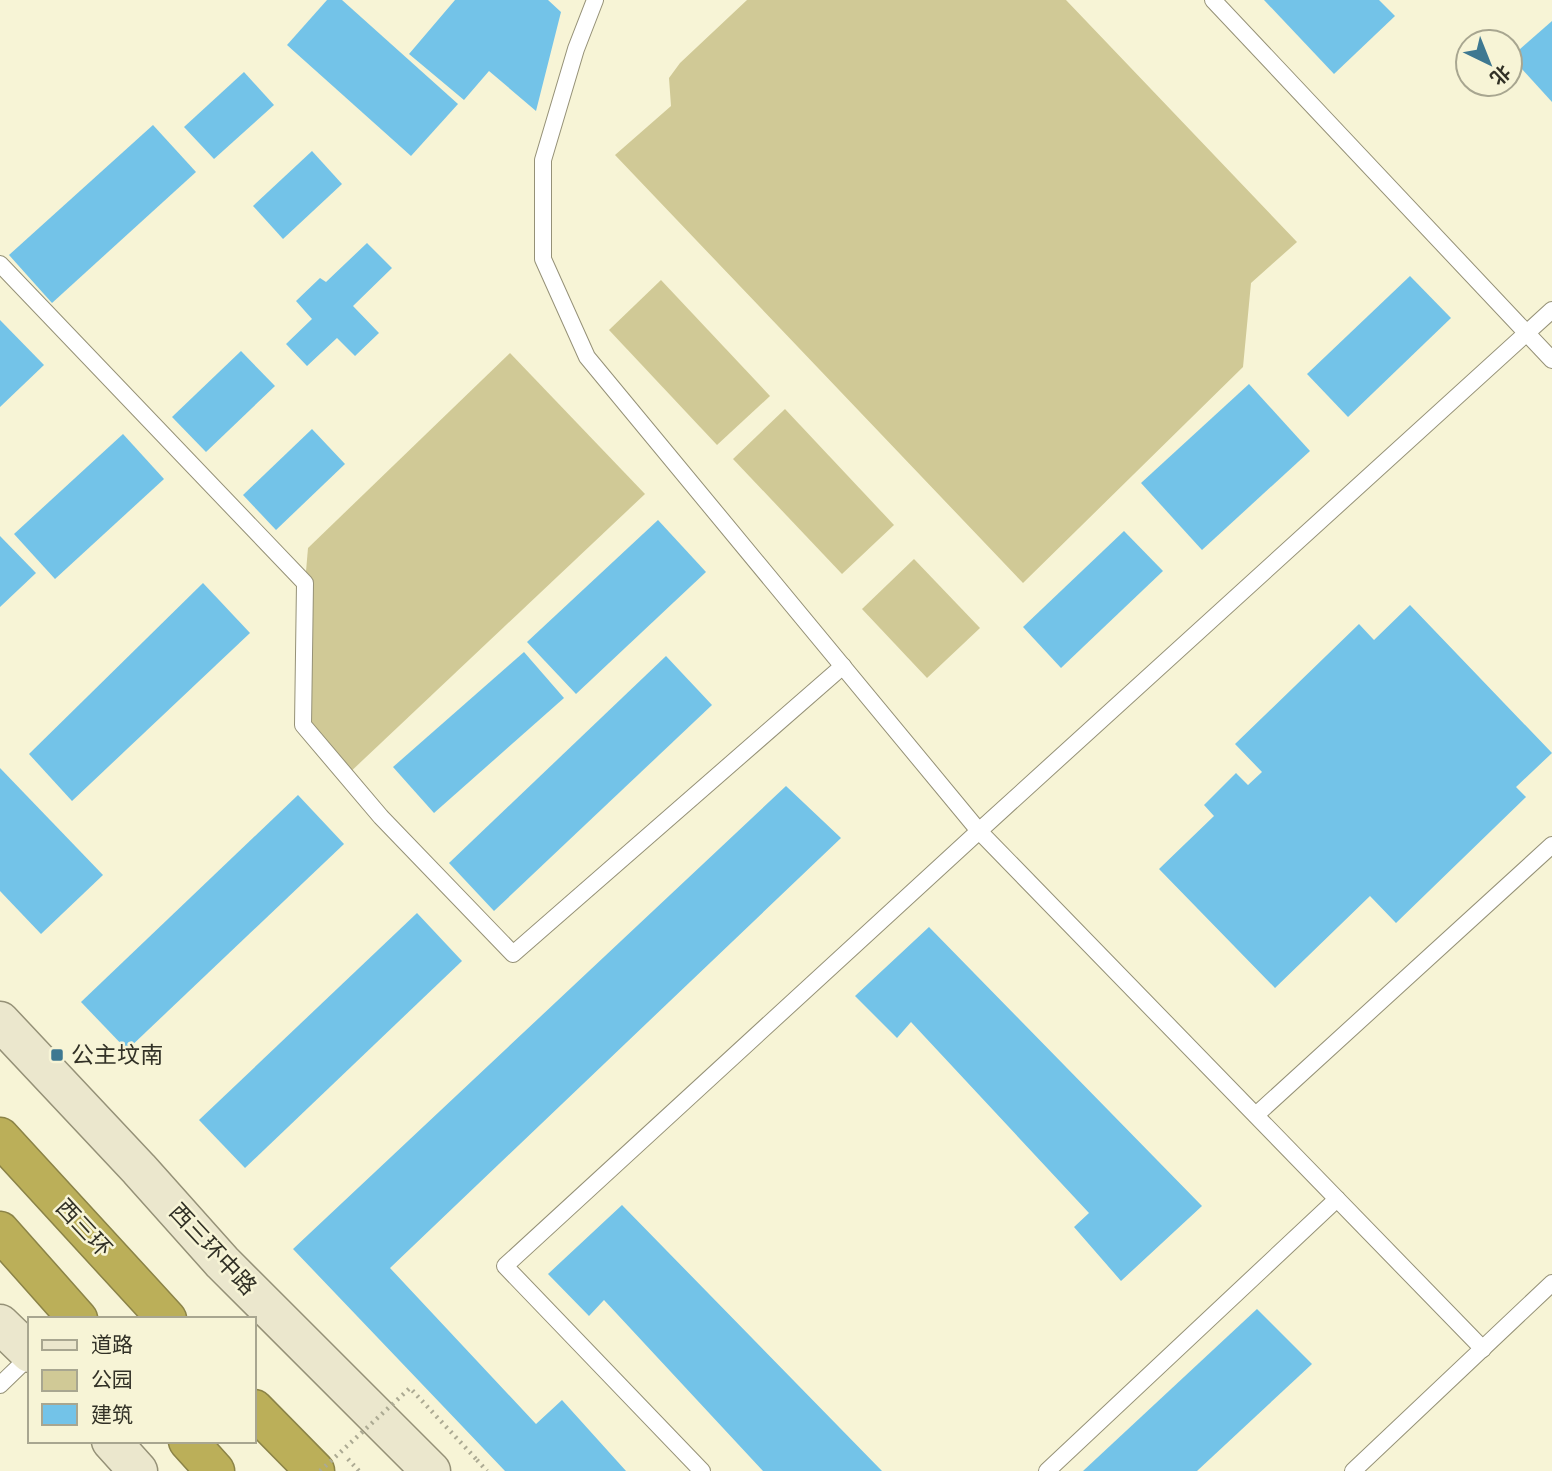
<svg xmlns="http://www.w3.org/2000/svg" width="1552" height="1471" font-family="'Fira Sans','Noto Sans SC',sans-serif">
  <rect width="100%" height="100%" fill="#f7f4d6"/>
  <g fill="#d0c996">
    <path d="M 747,0 L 1066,0 L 1297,242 L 1251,283 L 1243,367 L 1023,583 L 615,155 L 671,106 L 669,78 L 680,63 Z"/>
    <path d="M 661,280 L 770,396 L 717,445 L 609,330 Z"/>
    <path d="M 510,353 L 645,494 L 346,776 L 303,725 L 305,583 L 308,548 Z"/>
    <path d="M 785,409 L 894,525 L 842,574 L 733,459 Z"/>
    <path d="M 914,559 L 980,628 L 927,678 L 862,609 Z"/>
  </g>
  <g fill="#73c3e8">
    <path d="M 327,0 L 342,0 L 458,104 L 411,156 L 287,45 Z"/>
    <path d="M 455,0 L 548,0 L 561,12 L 536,111 L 489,71 L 464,100 L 409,54 Z"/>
    <path d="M 1264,0 L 1379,0 L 1395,16 L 1334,74 Z"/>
    <path d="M 1552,21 L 1552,102 L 1511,57 Z"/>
    <path d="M 244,72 L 274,105 L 214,159 L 184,127 Z"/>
    <path d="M 153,125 L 196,172 L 52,303 L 9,255 Z"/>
    <path d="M 312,151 L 342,184 L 283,239 L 253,206 Z"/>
    <path d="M 367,243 L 392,268 L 353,306 L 379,333 L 355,356 L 337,338 L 307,366 L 286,344 L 312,319 L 296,301 L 320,278 L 326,282 Z"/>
    <path d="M 1410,276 L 1451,318 L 1348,417 L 1307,374 Z"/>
    <path d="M 0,320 L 44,365 L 0,407 Z"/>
    <path d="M 241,351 L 275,386 L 206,452 L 172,417 Z"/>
    <path d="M 1249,384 L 1310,451 L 1202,550 L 1141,483 Z"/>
    <path d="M 312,429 L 345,464 L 276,530 L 243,495 Z"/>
    <path d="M 123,434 L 164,479 L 55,579 L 14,534 Z"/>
    <path d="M 658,520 L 706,572 L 576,694 L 527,642 Z"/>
    <path d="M 1124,531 L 1163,571 L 1061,668 L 1023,627 Z"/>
    <path d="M 0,536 L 36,573 L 0,607 Z"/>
    <path d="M 203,583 L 250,633 L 72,801 L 29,754 Z"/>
    <path d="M 1410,605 L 1552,753 L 1516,787 L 1526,797 L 1396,923 L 1370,896 L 1275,988 L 1159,869 L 1214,816 L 1204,805 L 1236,773 L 1248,785 L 1262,772 L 1235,744 L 1359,624 L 1374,640 Z"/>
    <path d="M 524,652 L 564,698 L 434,813 L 393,767 Z"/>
    <path d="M 666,656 L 712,705 L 494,911 L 449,863 Z"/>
    <path d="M 0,768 L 103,875 L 41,934 L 0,891 Z"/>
    <path d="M 786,786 L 841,838 L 390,1268 L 536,1424 L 562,1400 L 626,1471 L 505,1471 L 293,1249 Z"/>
    <path d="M 298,795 L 344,844 L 127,1050 L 81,1002 Z"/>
    <path d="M 417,913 L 462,961 L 245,1168 L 199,1120 Z"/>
    <path d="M 929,927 L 1202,1206 L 1121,1281 L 1074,1227 L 1089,1213 L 911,1022 L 897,1038 L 855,996 Z"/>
    <path d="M 622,1205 L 882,1471 L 763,1471 L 604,1300 L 589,1316 L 548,1274 Z"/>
    <path d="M 1257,1309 L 1312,1364 L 1197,1471 L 1083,1471 Z"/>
  </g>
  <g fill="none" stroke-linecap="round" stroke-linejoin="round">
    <defs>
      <g id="lane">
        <path d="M 595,0 L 576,49 L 543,160 L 543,259 L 587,357 L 979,831 L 1483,1349"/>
        <path d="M 1213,0 L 1552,360"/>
        <path d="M 0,264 L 305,583 L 303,725 L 381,817 L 513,954 L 843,666"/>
        <path d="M 1256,1115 L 1552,845"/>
        <path d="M 0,1385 L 30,1356"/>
        <path d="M 702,1471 L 505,1266 L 979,831 L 1552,310"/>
        <path d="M 1047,1471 L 1337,1199"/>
        <path d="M 1353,1471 L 1552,1283"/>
      </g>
      <g id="secondary">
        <path d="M 0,1021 L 139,1169 L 222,1262 L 431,1471"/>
        <path d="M 0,1324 L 30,1353"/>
        <path d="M 111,1441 L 138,1471"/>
      </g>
      <g id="highway">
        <path d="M 0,1137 L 167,1319"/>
        <path d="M 0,1231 L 78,1319"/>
        <path d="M 254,1409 L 315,1471"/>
        <path d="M 188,1441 L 215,1471"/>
      </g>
    </defs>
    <use href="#lane" stroke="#959177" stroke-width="18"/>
    <use href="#secondary" stroke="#959177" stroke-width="41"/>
    <use href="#highway" stroke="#8b8347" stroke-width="41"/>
    <g stroke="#acaa93" stroke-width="4.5" stroke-dasharray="2 5" stroke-linecap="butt">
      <path d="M 348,1459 L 359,1471"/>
      <path d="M 477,1460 L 487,1471"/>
    </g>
    <use href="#lane" stroke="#fff" stroke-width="16"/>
    <use href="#secondary" stroke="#ebe7cd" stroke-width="38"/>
    <use href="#highway" stroke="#bbaf59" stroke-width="38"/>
    <path stroke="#acaa93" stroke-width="4.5" stroke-dasharray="2 5" stroke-linecap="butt" d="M 320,1471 L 410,1388 L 477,1460"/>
  </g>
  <rect fill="#3e7891" stroke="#f7f4d6" stroke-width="2.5" x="50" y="1048" width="14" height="14" rx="3.5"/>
  <g text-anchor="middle" stroke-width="5" stroke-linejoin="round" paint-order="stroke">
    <g font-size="23" fill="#323126" stroke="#f7f4d6" text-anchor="start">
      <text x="71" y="1063">公主坟南</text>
    </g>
    <g font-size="23" fill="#323126" stroke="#f7f4d6">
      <text transform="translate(84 1228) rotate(47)" y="8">西三环</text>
      <text transform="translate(213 1249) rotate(47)" y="8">西三环中路</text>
    </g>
  </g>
  <rect x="28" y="1317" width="228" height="126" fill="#f7f4d6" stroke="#a8a690" stroke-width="2"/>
  <rect x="42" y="1340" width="35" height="10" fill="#ebe7cd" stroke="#a8a690" stroke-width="2"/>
  <text x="91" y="1352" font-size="21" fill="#323126">道路</text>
  <rect x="42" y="1370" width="35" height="21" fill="#d0c996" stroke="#a8a690" stroke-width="2"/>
  <text x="91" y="1387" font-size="21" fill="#323126">公园</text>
  <rect x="42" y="1404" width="35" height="21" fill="#73c3e8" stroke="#a8a690" stroke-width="2"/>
  <text x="91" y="1422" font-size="21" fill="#323126">建筑</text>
  <g transform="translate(1489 63) rotate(137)"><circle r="33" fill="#f7f4d6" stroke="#a8a690" stroke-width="2"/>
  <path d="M0-5L12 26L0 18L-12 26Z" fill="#3e7891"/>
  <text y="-10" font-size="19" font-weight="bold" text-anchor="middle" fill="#323126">北</text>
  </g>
</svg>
